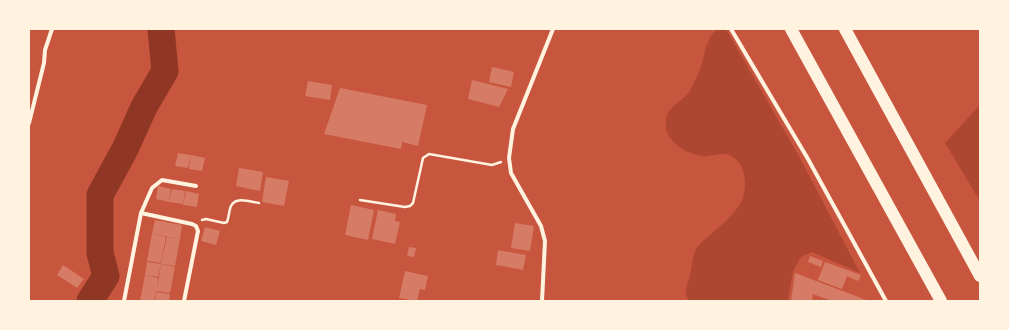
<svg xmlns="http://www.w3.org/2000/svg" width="1009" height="330" font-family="'IBM Plex Serif',serif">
  <rect width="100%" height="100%" fill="#c8553d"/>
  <g fill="#ae4732">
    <path d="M 717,29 L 726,29 L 800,158 L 860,273 L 812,252 L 801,257 L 793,271 L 788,301 L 689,301 C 682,291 688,286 690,275 C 692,267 692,257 696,249 C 699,244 704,240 709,236 C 720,226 735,215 742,200 C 748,186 746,162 729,155 C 720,152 711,157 702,156 C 683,153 660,138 667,116 C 670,105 685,100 691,89 C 694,82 698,75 701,67 C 705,53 706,39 717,29 Z"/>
    <path d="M 980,105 L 980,201 L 945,143 Z"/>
  </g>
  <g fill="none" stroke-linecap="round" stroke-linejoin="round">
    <path stroke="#8f3625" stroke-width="27" d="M 90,301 L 106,276 L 100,253 L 100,195 L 125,149 L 144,107 L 165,71 L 161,29"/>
  </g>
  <g fill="#d67c66">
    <path d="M 492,67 L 514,72 L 511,87 L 489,82 Z"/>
    <path d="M 472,80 L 508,89 L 499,107 L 468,99 Z"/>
    <path d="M 308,81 L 332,85 L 330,100 L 305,96 Z"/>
    <path d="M 340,88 L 427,105 L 418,146 L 402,142 L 401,149 L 324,134 Z"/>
    <path d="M 178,153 L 191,155 L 188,168 L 175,166 Z"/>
    <path d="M 191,155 L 205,158 L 202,171 L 189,169 Z"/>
    <path d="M 239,168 L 263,172 L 260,191 L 236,186 Z"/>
    <path d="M 266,177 L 289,181 L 284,206 L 262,202 Z"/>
    <path d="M 158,186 L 171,189 L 169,202 L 156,199 Z"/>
    <path d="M 172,189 L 185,191 L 183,204 L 169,202 Z"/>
    <path d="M 186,191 L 199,194 L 197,207 L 183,205 Z"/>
    <path d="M 351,205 L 374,210 L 368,240 L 345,235 Z"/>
    <path d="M 378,210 L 396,214 L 395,221 L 400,222 L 395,244 L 372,239 Z"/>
    <path d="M 155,220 L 182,225 L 180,239 L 152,234 Z"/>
    <path d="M 515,223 L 534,226 L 530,251 L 511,248 Z"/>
    <path d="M 205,227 L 220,231 L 216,245 L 201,241 Z"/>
    <path d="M 152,234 L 166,237 L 161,263 L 147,261 Z"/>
    <path d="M 167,237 L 180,239 L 175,266 L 161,264 Z"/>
    <path d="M 409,247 L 416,248 L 414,257 L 407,256 Z"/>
    <path d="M 498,250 L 526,255 L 523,270 L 496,265 Z"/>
    <path d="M 810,256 L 823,261 L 821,267 L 808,262 Z"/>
    <path d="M 147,262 L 161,264 L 158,277 L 145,275 Z"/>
    <path d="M 825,262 L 861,275 L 858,281 L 847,276 L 842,289 L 818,280 Z"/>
    <path d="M 161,264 L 175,267 L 170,293 L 156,291 L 154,301 L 140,301 L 145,275 L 158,278 L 157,289 Z"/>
    <path d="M 63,265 L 84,279 L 77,288 L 57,275 Z"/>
    <path d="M 405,271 L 428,276 L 425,290 L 420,289 L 417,301 L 399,298 Z"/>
    <path d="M 795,273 L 869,301 L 832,301 L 813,294 L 812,301 L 791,301 Z"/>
    <path d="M 156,292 L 170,294 L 169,301 L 155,301 Z"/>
  </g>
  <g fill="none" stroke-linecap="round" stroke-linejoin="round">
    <g stroke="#fff3e0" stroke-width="2.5">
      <path d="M 360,200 L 405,207 L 410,206 L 413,203 L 423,158 L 429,154 L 492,165 L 501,162"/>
      <path d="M 202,220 L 206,219 L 224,223 L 227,222 C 229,217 229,210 231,206 C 236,196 251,202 259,203"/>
    </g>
    <g stroke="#fff3e0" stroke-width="4">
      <path d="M 731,29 L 808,159 L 886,301"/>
      <path d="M 29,123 L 44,63 L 45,50 L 52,29"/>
      <path d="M 141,213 L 152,188 L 162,180 L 196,186"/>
      <path d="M 124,301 L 141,213 L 192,224 L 196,226 L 198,231 L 184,301"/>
      <path d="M 542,301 L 545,241 L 541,226 L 511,173 L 509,158 L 513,129 L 553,29"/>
    </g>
    <g stroke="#fff3e0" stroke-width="12">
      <path d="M 791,29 L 941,301"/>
      <path d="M 845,29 L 980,276"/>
    </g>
  </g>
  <rect width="1009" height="330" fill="none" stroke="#fff3e0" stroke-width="60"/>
</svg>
